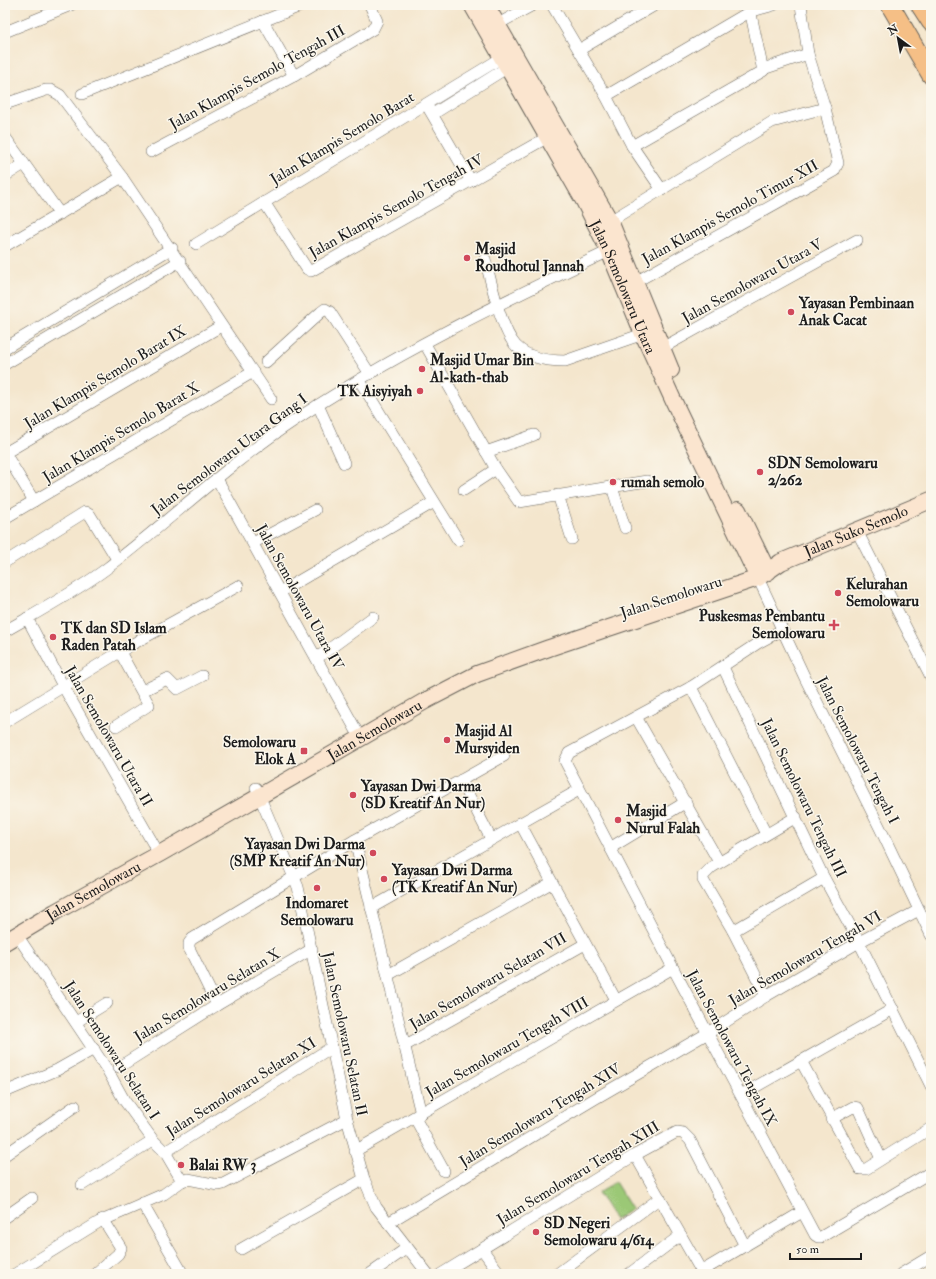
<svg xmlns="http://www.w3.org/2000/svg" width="936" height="1279" font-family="'IM FELL Double Pica',serif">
  <rect width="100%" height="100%" fill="#fbf7ec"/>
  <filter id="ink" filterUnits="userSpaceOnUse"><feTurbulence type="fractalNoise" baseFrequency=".025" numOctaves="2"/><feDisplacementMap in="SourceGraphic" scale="8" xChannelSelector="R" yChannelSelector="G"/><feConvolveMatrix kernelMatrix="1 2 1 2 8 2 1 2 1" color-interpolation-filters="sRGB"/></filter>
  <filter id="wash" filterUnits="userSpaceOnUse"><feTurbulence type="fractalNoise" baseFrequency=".012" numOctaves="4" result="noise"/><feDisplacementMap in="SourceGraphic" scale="16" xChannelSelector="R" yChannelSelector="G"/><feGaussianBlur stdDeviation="0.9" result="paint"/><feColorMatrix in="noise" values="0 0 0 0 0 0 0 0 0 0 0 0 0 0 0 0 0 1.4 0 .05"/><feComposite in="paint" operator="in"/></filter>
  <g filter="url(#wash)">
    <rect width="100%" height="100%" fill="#f4e6cd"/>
    <path fill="#9bc876" stroke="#5c7249" d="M 615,1182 L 632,1209 L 615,1220 L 598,1193 Z"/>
  </g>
  <g filter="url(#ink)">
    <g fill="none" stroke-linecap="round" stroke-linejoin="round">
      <defs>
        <g id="street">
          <path d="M 552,5 L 606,96 L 632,146 L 662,190"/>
          <path d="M 755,5 L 756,10 L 774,5"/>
          <path d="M 263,21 L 294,76"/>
          <path d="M 498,24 L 533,5"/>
          <path d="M 5,32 L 71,5"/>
          <path d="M 579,50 L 655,5"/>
          <path d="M 766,68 L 808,54"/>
          <path d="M 82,94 L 303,5"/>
          <path d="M 606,96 L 751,11"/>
          <path d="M 5,104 L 46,90 L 51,90 L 60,95 L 122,177 L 271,399"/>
          <path d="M 429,109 L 471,181"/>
          <path d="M 433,114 L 508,67"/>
          <path d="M 5,137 L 60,214"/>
          <path d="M 632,146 L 763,71 L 749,5"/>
          <path d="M 151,152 L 294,76 L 373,29 L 377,21 L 370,5"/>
          <path d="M 5,176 L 24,164"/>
          <path d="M 264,202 L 307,269 L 311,271 L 548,137"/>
          <path d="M 610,221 L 772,122 L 825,108"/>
          <path d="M 196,244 L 503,57"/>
          <path d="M 5,246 L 122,177"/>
          <path d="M 485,259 C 491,281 501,330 516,346 C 528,358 548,361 565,361 L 643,334"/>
          <path d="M 630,285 L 834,171 L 838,163 L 825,108 L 808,54 L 801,5"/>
          <path d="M 425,344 L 496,469 L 519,502 L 647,481"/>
          <path d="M 5,348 L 172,248"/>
          <path d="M 662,348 L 857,240"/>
          <path d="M 266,362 L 321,312 L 325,309 L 330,312 L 370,374"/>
          <path d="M 5,364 L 180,261"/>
          <path d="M 360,381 L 458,540"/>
          <path d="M 318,405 L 344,463"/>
          <path d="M 486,452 L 534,435"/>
          <path d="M 5,453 L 221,326"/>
          <path d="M 5,453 L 34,501"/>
          <path d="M 217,479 L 356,730"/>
          <path d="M 612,487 L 625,528"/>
          <path d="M 464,490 L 496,469"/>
          <path d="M 558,495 L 572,539"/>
          <path d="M 5,518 L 253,372"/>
          <path d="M 857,531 L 931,677"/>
          <path d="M 253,543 L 315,510"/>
          <path d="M 5,562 L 85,512 L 90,515 L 117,559"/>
          <path d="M 758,578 L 805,678 L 880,828 L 931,935"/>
          <path d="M 280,592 L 434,502"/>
          <path d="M 27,618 L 63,686 L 155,847"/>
          <path d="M 782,630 L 758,643 L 691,687 L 569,753 L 565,761 L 673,968 L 815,1235 L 818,1237 L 821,1237 L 931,1172"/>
          <path d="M 5,631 C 38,612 75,592 106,569 C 168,522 225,467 289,424 C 390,356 500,303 609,251"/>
          <path d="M 317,658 L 373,617"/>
          <path d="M 723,667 L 824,878 L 859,942 L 931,1086"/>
          <path d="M 691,687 L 766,834"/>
          <path d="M 142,691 L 167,679 L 177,689 L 202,676"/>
          <path d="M 636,717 L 719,862"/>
          <path d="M 5,722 L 131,645 L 238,586"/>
          <path d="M 116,726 L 149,705 L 120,652"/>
          <path d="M 461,780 L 491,839"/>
          <path d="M 256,788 L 298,887 L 347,1119 L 364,1179 L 376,1207 L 428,1274"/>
          <path d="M 520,823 L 616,1000"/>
          <path d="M 355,840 L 421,1114"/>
          <path d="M 610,848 L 686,802"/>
          <path d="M 371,908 L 579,790"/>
          <path d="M 733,931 L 824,878"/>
          <path d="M 17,935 L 108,1071 L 124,1100 L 153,1140 L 165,1152 L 182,1181"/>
          <path d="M 388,975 L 551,883"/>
          <path d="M 766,996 L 733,931 L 703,880 L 703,876 L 712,867 L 796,817"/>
          <path d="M 217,1005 L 189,948 L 189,943 L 192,939 L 355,840 L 504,756"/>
          <path d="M 76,1022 L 107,1003"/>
          <path d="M 406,1045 L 585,944"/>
          <path d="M 801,1061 L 860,1169 L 866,1169 L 931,1128"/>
          <path d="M 119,1067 L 217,1005 L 312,949"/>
          <path d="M 5,1092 L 57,1070 L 94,1049"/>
          <path d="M 741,1095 L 893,1009"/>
          <path d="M 415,1118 L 444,1171"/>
          <path d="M 831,1119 L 853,1107 L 858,1108 L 881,1159"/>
          <path d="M 355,1151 L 673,968"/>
          <path d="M 165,1152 L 332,1047"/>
          <path d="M 5,1155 L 75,1106"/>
          <path d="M 635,1155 L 703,1274"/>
          <path d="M 82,1185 L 153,1140"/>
          <path d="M 142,1203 L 183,1274"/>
          <path d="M 5,1217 L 32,1198"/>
          <path d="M 388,1223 L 596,1098 L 708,1033 L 766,996 L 859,942 L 919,910"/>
          <path d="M 241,1249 L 364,1179"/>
          <path d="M 482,1249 L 500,1274"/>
          <path d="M 702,1271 L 802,1212"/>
          <path d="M 15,1274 L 99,1222 L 164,1194 L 182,1181 L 188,1179 L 218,1185 L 223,1184 L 347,1119"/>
          <path d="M 95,1274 L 118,1254 L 121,1248 L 103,1219"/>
          <path d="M 370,1274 L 407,1248"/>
          <path d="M 441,1274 L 635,1155 L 677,1132 L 683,1133 L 690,1140 L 745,1246"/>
          <path d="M 557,1274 L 660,1198"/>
          <path d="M 629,1274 L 681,1235"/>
          <path d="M 901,1274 L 931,1256"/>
        </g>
        <g id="secondary">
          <path id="s1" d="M 472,5 L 584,201 L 609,251 L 643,334 L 674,402 L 758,578"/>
          <path d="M 486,5 L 610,221 L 671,370"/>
          <path d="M 738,510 L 768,572"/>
          <path id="s2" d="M 5,942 L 55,912 L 161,853 L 425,701 L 477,674 L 549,648 L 758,578 L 781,562 L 931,500"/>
        </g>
        <g id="primary">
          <path d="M 890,5 L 931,75"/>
          <path d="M 920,5 L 931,22"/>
        </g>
      </defs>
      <use href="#street" stroke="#68635a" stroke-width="12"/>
      <use href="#secondary" stroke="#68635a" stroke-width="18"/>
      <use href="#primary" stroke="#68635a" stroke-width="20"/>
      <use href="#street" stroke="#fff" stroke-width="11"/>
      <use href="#secondary" stroke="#fbe5cf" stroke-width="16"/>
      <use href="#primary" stroke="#f5bf86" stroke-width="18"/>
    </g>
  </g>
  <g fill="#d1495b" stroke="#fbf7ec" stroke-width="1.5">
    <circle cx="467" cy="258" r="4"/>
    <circle cx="791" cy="312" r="4"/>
    <circle cx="422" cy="369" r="4"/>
    <circle cx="420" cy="391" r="4"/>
    <circle cx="760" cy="472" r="4"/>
    <circle cx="613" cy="482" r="4"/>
    <circle cx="838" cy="593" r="4"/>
    <path d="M832 619h4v4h4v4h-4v4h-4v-4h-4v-4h4z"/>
    <circle cx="53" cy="637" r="4"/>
    <circle cx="447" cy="740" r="4"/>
    <rect x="300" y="747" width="8" height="8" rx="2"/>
    <circle cx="353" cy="795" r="4"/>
    <circle cx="618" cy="820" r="4"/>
    <circle cx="373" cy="853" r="4"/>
    <circle cx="384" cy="879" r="4"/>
    <circle cx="317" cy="888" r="4"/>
    <circle cx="181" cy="1165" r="4"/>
    <circle cx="536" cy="1232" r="4"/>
  </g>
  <g text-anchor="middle" stroke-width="3" stroke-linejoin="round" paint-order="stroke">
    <g font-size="15" fill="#1c1c1c" stroke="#fbf7ec">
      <text transform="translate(257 77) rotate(-29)" y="5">Jalan Klampis Semolo Tengah III</text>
      <text transform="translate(342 138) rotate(-31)" y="5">Jalan Klampis Semolo Barat</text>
      <text transform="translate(396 206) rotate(-29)" y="5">Jalan Klampis Semolo Tengah IV</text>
      <text transform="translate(730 212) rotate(-29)" y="5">Jalan Klampis Semolo Timur XII</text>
      <text transform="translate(752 281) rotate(-29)" y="5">Jalan Semolowaru Utara V</text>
      <text dy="5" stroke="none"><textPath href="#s1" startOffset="320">Jalan Semolowaru Utara</textPath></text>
      <text transform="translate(105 377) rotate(-31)" y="5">Jalan Klampis Semolo Barat IX</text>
      <text transform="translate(121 432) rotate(-31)" y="5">Jalan Klampis Semolo Barat X</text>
      <text transform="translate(229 454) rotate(-37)" y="5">Jalan Semolowaru Utara Gang I</text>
      <text dy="5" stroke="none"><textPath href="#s2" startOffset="949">Jalan Suko Semolo</textPath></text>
      <text transform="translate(300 597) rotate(61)" y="5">Jalan Semolowaru Utara IV</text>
      <text transform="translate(671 597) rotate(-18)" y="5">Jalan Semolowaru</text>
      <text dy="5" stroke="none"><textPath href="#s2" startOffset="426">Jalan Semolowaru</textPath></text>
      <text transform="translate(109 736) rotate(60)" y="5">Jalan Semolowaru Utara II</text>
      <text transform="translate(858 750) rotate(63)" y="5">Jalan Semolowaru Tengah I</text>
      <text transform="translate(804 798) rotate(64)" y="5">Jalan Semolowaru Tengah III</text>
      <text dy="5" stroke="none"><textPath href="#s2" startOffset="102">Jalan Semolowaru</textPath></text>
      <text transform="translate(805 958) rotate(-30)" y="5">Jalan Semolowaru Tengah VI</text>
      <text transform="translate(488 981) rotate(-30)" y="5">Jalan Semolowaru Selatan VII</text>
      <text transform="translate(207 995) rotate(-31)" y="5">Jalan Semolowaru Selatan X</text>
      <text transform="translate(345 1034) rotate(78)" y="5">Jalan Semolowaru Selatan II</text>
      <text transform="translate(507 1047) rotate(-30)" y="5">Jalan Semolowaru Tengah VIII</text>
      <text transform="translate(732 1048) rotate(62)" y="5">Jalan Semolowaru Tengah IX</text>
      <text transform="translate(112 1050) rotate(57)" y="5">Jalan Semolowaru Selatan I</text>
      <text transform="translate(241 1087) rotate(-32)" y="5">Jalan Semolowaru Selatan XI</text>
      <text transform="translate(540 1115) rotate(-31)" y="5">Jalan Semolowaru Tengah XIV</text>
      <text transform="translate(578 1173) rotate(-31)" y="5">Jalan Semolowaru Tengah XIII</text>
    </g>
    <g font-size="15" font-weight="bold" fill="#1c1c1c" stroke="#fbf7ec" text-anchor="start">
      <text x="475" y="254">Masjid<tspan x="475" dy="17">Roudhotul Jannah</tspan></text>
      <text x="799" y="308">Yayasan Pembinaan<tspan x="799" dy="17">Anak Cacat</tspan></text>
      <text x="430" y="365">Masjid Umar Bin<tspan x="430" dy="17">Al-kath-thab</tspan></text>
      <text x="412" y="396" text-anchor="end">TK Aisyiyah</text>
      <text x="768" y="468">SDN Semolowaru<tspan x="768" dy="17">2/262</tspan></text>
      <text x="621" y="487">rumah semolo</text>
      <text x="846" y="589">Kelurahan<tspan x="846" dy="17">Semolowaru</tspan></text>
      <text x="825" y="621" text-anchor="end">Puskesmas Pembantu<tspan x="825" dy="17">Semolowaru</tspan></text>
      <text x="61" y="633">TK dan SD Islam<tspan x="61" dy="17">Raden Patah</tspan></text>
      <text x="455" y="736">Masjid Al<tspan x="455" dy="17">Mursyiden</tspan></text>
      <text x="296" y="747" text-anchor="end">Semolowaru<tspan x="296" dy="17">Elok A</tspan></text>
      <text x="361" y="791">Yayasan Dwi Darma<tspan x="361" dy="17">(SD Kreatif An Nur)</tspan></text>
      <text x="626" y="816">Masjid<tspan x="626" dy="17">Nurul Falah</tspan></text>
      <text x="365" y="849" text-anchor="end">Yayasan Dwi Darma<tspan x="365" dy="17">(SMP Kreatif An Nur)</tspan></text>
      <text x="392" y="875">Yayasan Dwi Darma<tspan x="392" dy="17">(TK Kreatif An Nur)</tspan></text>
      <text x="317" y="908" text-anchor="middle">Indomaret<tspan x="317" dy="17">Semolowaru</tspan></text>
      <text x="189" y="1170">Balai RW 3</text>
      <text x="544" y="1228">SD Negeri<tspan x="544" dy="17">Semolowaru 4/614</tspan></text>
    </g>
  </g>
  <rect width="936" height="1279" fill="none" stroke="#fbf7ec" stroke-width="20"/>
  <g transform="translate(898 38) rotate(328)" stroke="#fbf7ec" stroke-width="3" paint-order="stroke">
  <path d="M0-3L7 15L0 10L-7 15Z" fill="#1c1c1c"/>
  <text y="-6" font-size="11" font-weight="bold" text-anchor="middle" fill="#1c1c1c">N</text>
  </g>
  <path d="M790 1253v6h71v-6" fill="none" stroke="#1c1c1c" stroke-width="2"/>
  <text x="796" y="1253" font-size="12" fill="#1c1c1c" stroke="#fbf7ec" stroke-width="3" paint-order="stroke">50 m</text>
</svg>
